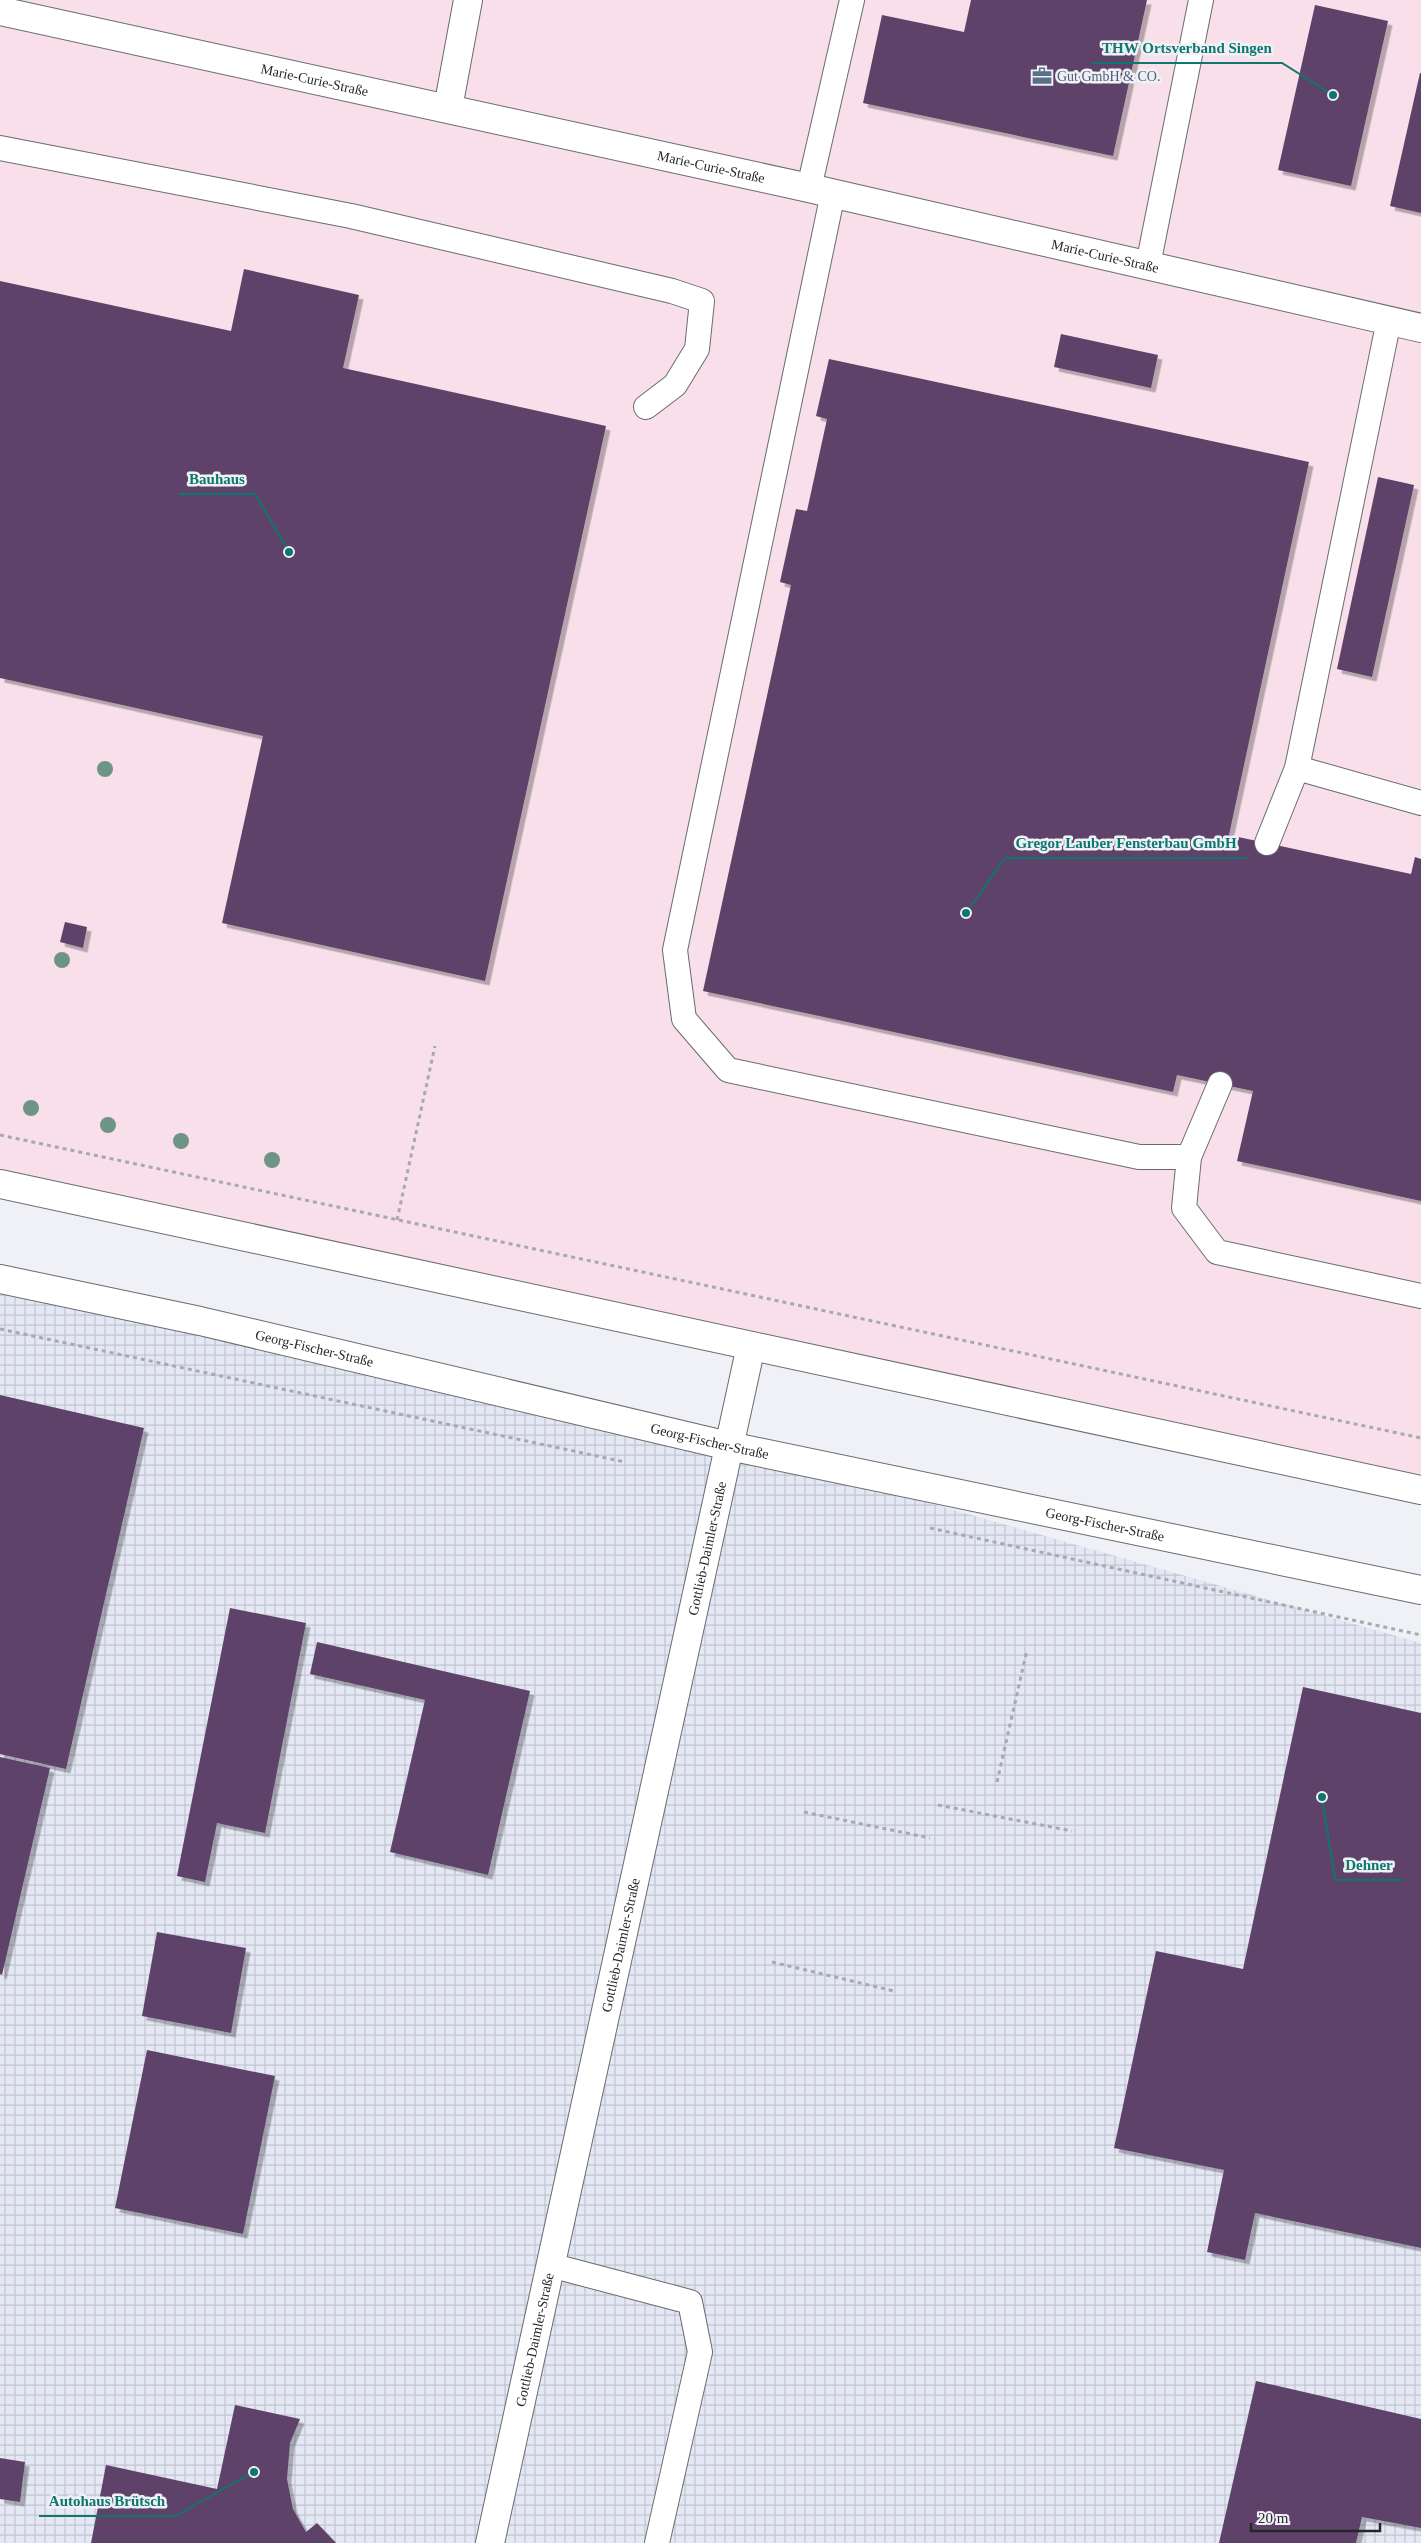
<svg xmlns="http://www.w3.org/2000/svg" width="1421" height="2543" font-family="'Times New Roman',serif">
  <defs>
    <pattern id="industrial-grid" width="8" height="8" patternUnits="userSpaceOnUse" patternTransform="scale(1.25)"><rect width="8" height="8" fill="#e4e7f4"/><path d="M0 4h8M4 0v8" fill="none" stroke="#c3c6d1"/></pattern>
    <filter id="shadow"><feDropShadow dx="4.5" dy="4.5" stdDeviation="0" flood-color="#0004"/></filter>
  </defs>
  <rect width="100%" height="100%" fill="#eff1f6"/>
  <path fill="#f8dfe9" d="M 0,0 L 1421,0 L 1421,1490 L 0,1184 Z"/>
  <path fill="url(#industrial-grid)" d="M 0,1279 L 729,1446 L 1421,1643 L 1421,2543 L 0,2543 Z"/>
  <g fill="#5e436a" filter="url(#shadow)">
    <path d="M 971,0 L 1147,0 L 1113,156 L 863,103 L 882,15 L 964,32 Z"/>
    <path d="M 1315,5 L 1388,21 L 1351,186 L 1278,170 Z"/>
    <path d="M 1420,73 L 1421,73 L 1421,213 L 1390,206 Z"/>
    <path d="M 244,269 L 359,295 L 343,368 L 606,426 L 485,981 L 222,923 L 263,736 L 0,678 L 0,281 L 231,331 Z"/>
    <path d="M 1061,334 L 1158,355 L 1151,388 L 1054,367 Z"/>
    <path d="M 829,359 L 1309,462 L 1229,835 L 1411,874 L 1415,857 L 1421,859 L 1421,1201 L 1237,1161 L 1253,1091 L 1177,1075 L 1173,1092 L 703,991 L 791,585 L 780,582 L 796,509 L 807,511 L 827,419 L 816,416 Z"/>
    <path d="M 1378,477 L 1414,485 L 1372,677 L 1337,669 Z"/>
    <path d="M 65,922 L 87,927 L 83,948 L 60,942 Z"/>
    <path d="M 0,1395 L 144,1428 L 66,1769 L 0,1754 Z"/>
    <path d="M 230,1608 L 306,1623 L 265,1833 L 217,1823 L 205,1882 L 177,1876 Z"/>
    <path d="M 317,1642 L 530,1691 L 488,1875 L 390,1852 L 425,1700 L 310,1674 Z"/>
    <path d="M 1303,1687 L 1421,1713 L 1421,2248 L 1255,2213 L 1245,2260 L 1207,2252 L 1224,2170 L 1114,2148 L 1156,1951 L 1243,1969 Z"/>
    <path d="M 0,1757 L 50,1768 L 2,1975 L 0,1974 Z"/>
    <path d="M 157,1932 L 246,1948 L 231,2033 L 142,2016 Z"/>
    <path d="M 147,2050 L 275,2076 L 243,2234 L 115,2208 Z"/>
    <path d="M 1256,2381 L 1421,2419 L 1421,2528 L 1362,2517 L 1356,2543 L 1219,2543 Z"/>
    <path d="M 235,2405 L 300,2419 L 290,2443 L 287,2479 L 293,2509 L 306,2532 L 317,2523 L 336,2543 L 91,2543 L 106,2465 L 217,2489 Z"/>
    <path d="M 0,2458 L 25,2462 L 20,2502 L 0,2499 Z"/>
  </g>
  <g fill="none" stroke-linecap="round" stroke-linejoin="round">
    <defs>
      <g id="lane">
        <path d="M 0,148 L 351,216 L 672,291 L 702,301 L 697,349 L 675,385 L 646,407"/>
        <path d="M 809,188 L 852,0"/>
        <path d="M 833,193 L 675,950 L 684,1019 L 728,1070 L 1139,1157 L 1189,1157 L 1220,1084"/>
        <path d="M 1148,265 L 1201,0"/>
        <path d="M 1297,768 L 1421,803"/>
        <path d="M 1267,843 L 1297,768 L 1389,320"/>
        <path d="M 1189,1157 L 1184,1208 L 1217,1252 L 1421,1296"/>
        <path d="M 550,2265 L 690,2302 L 700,2352 L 657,2543"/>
      </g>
      <g id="street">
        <path id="s1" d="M 0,11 L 809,188 L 1421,328"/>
        <path d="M 448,108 L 468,0"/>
        <path id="s2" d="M 490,2543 L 751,1346"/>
      </g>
      <g id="secondary">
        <path d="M 0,1184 L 1421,1490"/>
        <path id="s3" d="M 0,1279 L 200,1321 L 729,1446 L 1421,1590"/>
      </g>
    </defs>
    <use href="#lane" stroke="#696b70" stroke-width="26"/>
    <use href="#street" stroke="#696b70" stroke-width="30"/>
    <use href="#secondary" stroke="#696b70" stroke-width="30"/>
    <g stroke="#a7a9ad" stroke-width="3" stroke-dasharray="4 4" stroke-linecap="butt">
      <path d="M 0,1135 L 1421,1438"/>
      <path d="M 397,1220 L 435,1046"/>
      <path d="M 0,1329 L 625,1462"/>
      <path d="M 930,1528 L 1421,1635"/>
      <path d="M 997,1782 L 1027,1650"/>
      <path d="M 938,1805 L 1072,1831"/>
      <path d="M 804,1812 L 930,1838"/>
      <path d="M 772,1962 L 894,1991"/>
    </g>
    <use href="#lane" stroke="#fff" stroke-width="24"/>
    <use href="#street" stroke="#fff" stroke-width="28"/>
    <use href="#secondary" stroke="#fff" stroke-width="28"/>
  </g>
  <g fill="#6d9486">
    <circle cx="105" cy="769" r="8"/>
    <circle cx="62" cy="960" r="8"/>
    <circle cx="31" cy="1108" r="8"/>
    <circle cx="108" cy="1125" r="8"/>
    <circle cx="181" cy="1141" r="8"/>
    <circle cx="272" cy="1160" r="8"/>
  </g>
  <defs>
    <symbol id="office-bare" viewBox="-9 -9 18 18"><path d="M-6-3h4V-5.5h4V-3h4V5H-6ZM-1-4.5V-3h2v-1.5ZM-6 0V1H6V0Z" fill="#5c6f8a" stroke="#eff1f6" stroke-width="2.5" paint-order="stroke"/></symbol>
  </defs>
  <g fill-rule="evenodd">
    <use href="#office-bare" x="1028" y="62" width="28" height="28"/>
  </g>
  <g text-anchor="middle" stroke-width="5" stroke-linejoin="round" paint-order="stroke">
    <g font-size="14" fill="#4e5e75" stroke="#eff1f6" text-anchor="start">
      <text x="1057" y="81">Gut GmbH &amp; CO.</text>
    </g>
    <g font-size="14" fill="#252628" stroke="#eff1f6">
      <text dy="5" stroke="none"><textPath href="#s1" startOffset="322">Marie-Curie-Straße</textPath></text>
      <text dy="5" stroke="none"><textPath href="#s1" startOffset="728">Marie-Curie-Straße</textPath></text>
      <text dy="5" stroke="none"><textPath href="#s1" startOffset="1132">Marie-Curie-Straße</textPath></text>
      <text dy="5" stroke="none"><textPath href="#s3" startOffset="322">Georg-Fischer-Straße</textPath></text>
      <text dy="5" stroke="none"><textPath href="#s3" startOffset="728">Georg-Fischer-Straße</textPath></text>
      <text dy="5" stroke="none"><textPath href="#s3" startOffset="1132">Georg-Fischer-Straße</textPath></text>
      <text dy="5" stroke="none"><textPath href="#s2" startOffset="1018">Gottlieb-Daimler-Straße</textPath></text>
      <text dy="5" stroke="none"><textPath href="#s2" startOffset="612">Gottlieb-Daimler-Straße</textPath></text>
      <text dy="5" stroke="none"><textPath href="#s2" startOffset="208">Gottlieb-Daimler-Straße</textPath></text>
    </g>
  </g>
  <path fill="none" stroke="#0f766e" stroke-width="2" d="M1333 95L1282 63H1092M289 552L255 494H179M966 913L1005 858H1247M1322 1797L1335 1880H1403M254 2472L175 2516H39"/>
  <g fill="#0f766e" stroke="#eff1f6" stroke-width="2">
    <circle cx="1333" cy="95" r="5"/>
    <circle cx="289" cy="552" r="5"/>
    <circle cx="966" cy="913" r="5"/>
    <circle cx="1322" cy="1797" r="5"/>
    <circle cx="254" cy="2472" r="5"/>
  </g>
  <g font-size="15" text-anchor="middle" font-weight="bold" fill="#0f766e" stroke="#eff1f6" stroke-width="5" stroke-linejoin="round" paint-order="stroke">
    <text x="1187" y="53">THW Ortsverband Singen</text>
    <text x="217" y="484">Bauhaus</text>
    <text x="1126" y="848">Gregor Lauber Fensterbau GmbH</text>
    <text x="1369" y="1870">Dehner</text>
    <text x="107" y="2506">Autohaus Brütsch</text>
  </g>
  <path d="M1251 2523v8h129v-8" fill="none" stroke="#252628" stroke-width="2.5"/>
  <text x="1258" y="2523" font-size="15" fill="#252628" stroke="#eff1f6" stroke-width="4" paint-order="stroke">20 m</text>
</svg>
